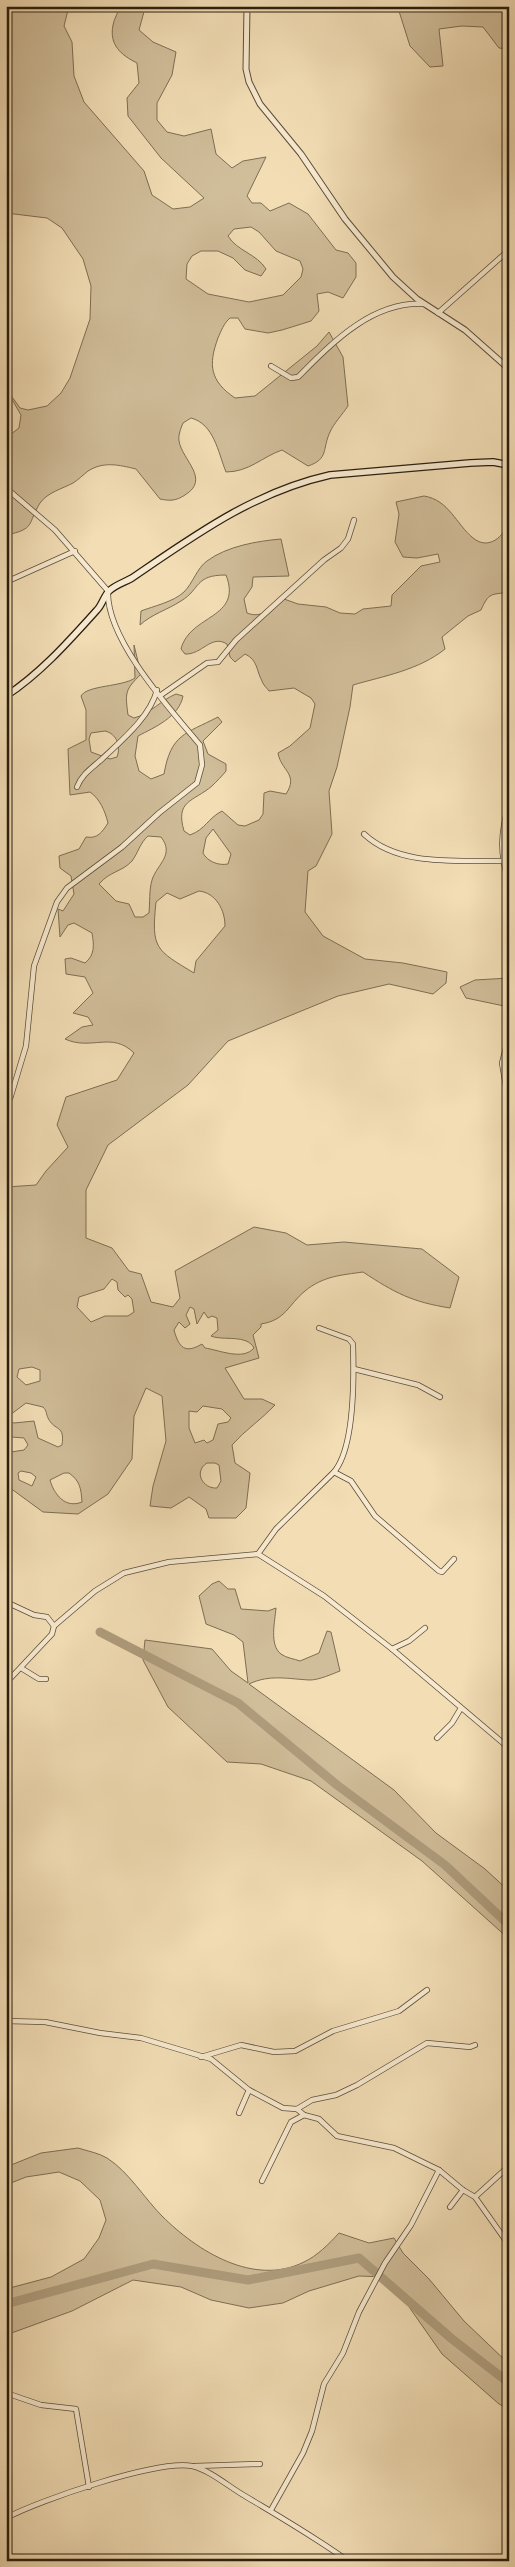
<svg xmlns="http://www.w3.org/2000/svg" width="515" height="2567" font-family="Vollkorn,serif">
  <rect width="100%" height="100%" fill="#f2ddb5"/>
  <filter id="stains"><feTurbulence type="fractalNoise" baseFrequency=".004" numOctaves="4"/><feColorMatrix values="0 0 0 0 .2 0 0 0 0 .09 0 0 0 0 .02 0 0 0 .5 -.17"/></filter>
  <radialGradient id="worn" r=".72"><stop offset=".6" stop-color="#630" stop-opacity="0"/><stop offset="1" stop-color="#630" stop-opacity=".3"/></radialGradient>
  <g fill="#d0bd99" stroke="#7d6e54" fill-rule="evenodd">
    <path d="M 6,6 L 69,6 L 64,26 L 72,42 L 74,76 L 84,102 L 144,171 L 152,195 L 173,209 L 190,207 L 204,198 L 161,158 L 128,116 L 127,98 L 139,83 L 137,63 C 121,55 109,45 113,25 C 114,19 118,13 120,6 L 175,6 L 173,8 L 145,8 L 139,30 L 153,42 L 176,52 L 172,75 L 157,103 L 157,120 L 167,132 L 184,136 L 211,129 L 216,154 L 232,168 L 243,161 L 266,157 L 247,196 L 252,203 L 261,203 L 270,211 L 289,203 L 308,214 L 336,250 L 348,253 L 356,263 L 356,277 L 343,298 L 328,292 L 317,294 L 319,311 L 311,321 L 282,330 L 268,333 L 245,329 L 238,318 L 230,318 C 224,323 221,331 218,338 C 208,365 210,381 235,398 L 255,396 L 317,346 L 329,332 L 343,357 L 348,406 C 342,415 334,423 330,432 C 322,449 329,459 308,466 L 282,450 C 262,457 249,472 226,472 C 218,452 214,424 191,418 L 183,423 C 181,428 178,435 179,441 C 182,460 211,479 185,495 C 176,501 170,501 160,499 L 136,469 C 119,465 104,461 88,471 C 83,475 78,480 73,483 C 62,489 48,492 40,503 C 27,524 36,529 6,535 L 6,438 L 19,428 L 21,415 L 6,389 L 6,374 L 10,394 L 20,408 L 28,410 L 47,406 L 61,393 L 70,378 L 90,319 L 91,286 L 83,259 L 62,228 L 47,218 L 6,213 ZM 251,227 L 259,232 L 276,251 L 300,261 L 303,269 L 301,277 L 283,295 L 249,302 L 208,294 L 186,279 L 187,264 L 192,256 L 201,251 L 218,251 L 233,258 L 245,270 L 261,276 L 266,269 C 257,254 237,251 228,236 L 234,229 Z"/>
    <path d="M 405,6 L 427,11 L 432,6 L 509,6 L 509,49 L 499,48 L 483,27 L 462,26 L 439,29 L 443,66 L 430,67 L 410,46 L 398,8 Z"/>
    <path d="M 424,496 C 449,500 456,524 473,538 C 489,551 504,536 509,522 L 509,592 C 491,595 489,592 481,610 L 468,616 L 442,637 L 445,649 C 419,670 384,676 353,685 L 350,707 L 337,767 L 329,791 L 332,834 L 316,866 L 308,871 L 305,912 L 323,936 L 365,959 L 403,963 L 447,972 L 446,983 L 433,994 L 389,984 L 338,996 L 228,1041 L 188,1085 L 108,1145 L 86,1190 L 86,1238 L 112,1248 L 129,1271 L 141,1274 L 151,1302 L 173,1307 L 180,1298 L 175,1271 L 254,1227 L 286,1233 L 307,1245 L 344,1242 L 422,1249 L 459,1277 L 450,1308 C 412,1302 395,1293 363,1272 C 342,1275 323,1276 305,1291 C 288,1305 286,1320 261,1324 L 261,1327 L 253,1335 L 259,1358 L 225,1368 L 244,1399 L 262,1399 L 275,1405 C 261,1420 245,1430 232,1445 L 235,1463 L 250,1473 L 246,1508 L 236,1518 L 209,1518 L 206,1509 L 189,1497 L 171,1508 L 150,1506 L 153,1486 L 166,1441 L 162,1396 L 146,1388 L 134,1416 L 132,1459 L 108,1494 L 78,1514 L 43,1512 L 6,1485 L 6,1449 L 11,1452 L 24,1450 L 28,1445 L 24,1438 L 12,1437 L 6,1441 L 6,1420 L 14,1423 L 34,1421 L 38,1438 L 58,1447 L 62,1445 C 65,1424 55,1432 48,1418 C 46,1414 47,1411 43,1407 L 26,1403 L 6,1418 L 6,1187 L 36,1185 L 46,1171 L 68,1147 L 57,1125 L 66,1097 L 117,1080 L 134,1053 C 112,1031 91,1051 65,1039 L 82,1027 L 93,1025 L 88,1017 L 73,1013 L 93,993 L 85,977 L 66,974 L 65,959 L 71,958 L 85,963 C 95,955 94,945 92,933 L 74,923 L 68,925 L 60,937 L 58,909 L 63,911 L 74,894 L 71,876 L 60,868 L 59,856 L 79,849 L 86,837 C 98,839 102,832 108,823 C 105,811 100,799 90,792 L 70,795 L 68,749 L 86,740 L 86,710 L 81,696 C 87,685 122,687 135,678 L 134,645 L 141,674 C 125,690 125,692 128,715 L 134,718 C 150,714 161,700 176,694 L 183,696 C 179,717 155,727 138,736 L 135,756 L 139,771 L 151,779 L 164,774 C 171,734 185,734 218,717 L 222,722 L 203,741 L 208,754 L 226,764 L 226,771 C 222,776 217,781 212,786 C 193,802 175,800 184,831 L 190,835 C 206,829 207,819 222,811 L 238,825 L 245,826 L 259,820 L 263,814 L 264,793 L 270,791 L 286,794 C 299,774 281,771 278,753 L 290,746 L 310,728 L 315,704 L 311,698 L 294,688 L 269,691 C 267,688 263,685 262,681 C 256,670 258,660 245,654 L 235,662 L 230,657 L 227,644 C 211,634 202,655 185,654 L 181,649 C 190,614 243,619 226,575 C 194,575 201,589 181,601 C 167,610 152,614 140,625 L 141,611 C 154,606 173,602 184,592 C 193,583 197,568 207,561 C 227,546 258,541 281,539 L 289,576 L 253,577 L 252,587 L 244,599 L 247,613 C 262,619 271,608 284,599 L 298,604 L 326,607 L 340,613 L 355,614 L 363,609 L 391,606 L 392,595 L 421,566 L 440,562 L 438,554 L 417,558 L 403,557 L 395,542 L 399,514 L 396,502 ZM 105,731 C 117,734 121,746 117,757 L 110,759 L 91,752 L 89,739 L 91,733 ZM 213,829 L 231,854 L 228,864 C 218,866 207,861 203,853 L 206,838 ZM 148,836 L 161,837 C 175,855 157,864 152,880 C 149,890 150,903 149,913 L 143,917 L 135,917 L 129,904 L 116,901 L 99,884 C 110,871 122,872 132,861 C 138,853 140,843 148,836 ZM 199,891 C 216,893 225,910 225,926 L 196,961 L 194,973 C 156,950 151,949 156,902 L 167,893 L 180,899 ZM 112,1279 L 117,1282 L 118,1290 L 125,1297 L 128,1295 L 132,1299 L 134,1312 L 128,1316 L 105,1316 L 91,1322 L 77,1307 L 79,1297 L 104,1289 ZM 190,1307 L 194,1309 L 197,1324 L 204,1312 L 208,1318 L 212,1316 L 217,1318 L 218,1330 L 211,1336 C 223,1341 247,1334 254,1348 C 243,1361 219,1350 205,1348 L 202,1344 C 185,1354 179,1348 174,1330 L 179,1322 L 185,1328 L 190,1324 L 186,1315 ZM 32,1367 L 40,1370 L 40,1381 L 26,1385 L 17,1377 L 19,1369 ZM 203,1406 L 222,1409 L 231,1418 L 228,1422 L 218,1424 L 213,1440 L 207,1443 L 204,1440 L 195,1443 L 189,1428 L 189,1411 L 197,1412 ZM 207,1463 L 215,1463 L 219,1465 L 221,1481 L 217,1488 C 203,1489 193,1472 207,1463 ZM 21,1471 L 31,1473 L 36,1477 L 32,1486 L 19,1480 L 18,1473 ZM 64,1473 L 69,1473 C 80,1481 81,1488 82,1502 C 65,1509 54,1494 50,1480 Z"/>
    <path d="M 509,978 L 509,1007 L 466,998 L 460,987 L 475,980 Z"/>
    <path d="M 219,1581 L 228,1589 L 235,1589 L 241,1609 L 268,1611 L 276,1608 C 275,1621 269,1645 281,1654 C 286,1658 295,1659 300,1661 L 319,1653 L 327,1631 L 331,1632 L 340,1671 C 332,1674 319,1680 310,1680 C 288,1679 270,1674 249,1684 L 394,1790 L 436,1833 L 485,1869 L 509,1891 L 509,1939 L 422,1861 L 311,1781 L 261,1764 L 227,1762 L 168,1707 L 143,1660 L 145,1640 L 212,1649 L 231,1671 L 248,1683 L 243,1642 L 234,1635 L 206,1624 L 199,1596 L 212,1584 Z"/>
    <path d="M 78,2148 C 87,2151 99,2153 107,2158 C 129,2172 144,2198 162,2216 C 197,2251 254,2287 304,2262 C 317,2256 329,2244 339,2233 L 369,2243 L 394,2238 L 403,2253 L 429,2279 L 464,2321 L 509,2364 L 509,2409 L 499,2404 L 442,2354 L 400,2294 L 385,2277 L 359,2276 L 309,2291 L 283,2303 L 249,2308 L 211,2300 L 181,2287 L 133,2280 L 72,2311 L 6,2335 L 6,2289 L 51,2277 L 84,2259 L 99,2238 L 106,2220 L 100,2200 L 80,2181 L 59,2172 L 26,2177 L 6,2185 L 6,2167 L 41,2153 Z"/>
  </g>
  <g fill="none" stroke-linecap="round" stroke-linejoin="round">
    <g stroke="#ae9c7c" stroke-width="9">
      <path d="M 100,1632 L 238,1703 L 337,1785 L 445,1865 L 509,1925"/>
      <path d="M 6,2304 L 153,2264 L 248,2280 L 359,2258 L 452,2339 L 509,2383"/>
    </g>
    <defs>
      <g id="minor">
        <path d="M 438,313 L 509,250"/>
        <path d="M 271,366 L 291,378 L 298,377 C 332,343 372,301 424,304"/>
        <path d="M 6,488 L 55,530 L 108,591 C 106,639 170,709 200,745 L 202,765 L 197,783 L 159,813 L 122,847 L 67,888 L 57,902 L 34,966 L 26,1046 L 10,1099"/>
        <path d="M 6,582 L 75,551"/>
        <path d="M 161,695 L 207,663 L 218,662 L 236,640 L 324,560 L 341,548 L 348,539 L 354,520"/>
        <path d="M 77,787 C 82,774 92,768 102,759 C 122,740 150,717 157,690"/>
        <path d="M 509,802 C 501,834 499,851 509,883"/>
        <path d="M 364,834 C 399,867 457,860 502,861"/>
        <path d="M 509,1036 L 502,1063 L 509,1104"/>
        <path d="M 354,1369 L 418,1385 L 440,1397"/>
        <path d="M 334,1472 L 351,1481 L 375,1516 L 439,1571 L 442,1572 L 454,1559"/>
        <path d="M 258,1554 L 276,1529 L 334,1472 C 355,1447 354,1376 353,1344 L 349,1339 L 319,1328"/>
        <path d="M 6,1602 L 34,1615 L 47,1617 L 54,1626"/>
        <path d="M 392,1649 L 409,1641 L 425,1628"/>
        <path d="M 21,1668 L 39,1679 L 46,1679"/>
        <path d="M 6,1683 L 52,1634 L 54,1626 L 95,1591 L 124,1573 L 169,1562 L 258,1554 L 324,1596 L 392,1649 L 509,1748"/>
        <path d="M 437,1738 L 452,1723 L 461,1708"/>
        <path d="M 6,2021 L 45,2022 L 100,2033 L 141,2038 L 211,2059 L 249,2090 L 283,2108 L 297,2109 L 304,2115 L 319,2119 L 337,2136 L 394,2148 L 439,2170 L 463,2190 L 475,2197 L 509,2245"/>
        <path d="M 201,2057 L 241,2045 L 274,2052 L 295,2051 L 333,2031 L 399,2011 L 427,1990"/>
        <path d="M 297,2109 L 312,2100 L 336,2095 L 357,2085 L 427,2043 L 470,2047 L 475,2045"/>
        <path d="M 239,2113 L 249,2090"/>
        <path d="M 262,2181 L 291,2122 L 304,2115"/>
        <path d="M 475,2197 L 509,2166"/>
        <path d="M 450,2207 L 463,2190"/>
        <path d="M 6,2393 L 41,2405 L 76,2409 L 89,2487"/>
        <path d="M 195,2466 L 260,2464"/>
        <path d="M 271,2510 L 303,2453 L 312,2431 L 324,2384 L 343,2353 L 359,2312 L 385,2263 L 411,2225 L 439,2170"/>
        <path d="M 6,2518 C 40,2500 156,2460 192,2466 C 210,2470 229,2487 245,2496 C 280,2517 315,2537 348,2561"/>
      </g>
      <path id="tertiary" d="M 247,6 L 246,69 L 249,82 L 260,104 L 301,154 L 345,219 L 393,277 L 417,299 L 465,330 L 509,369"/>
      <path id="secondary" d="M 6,696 C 41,673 69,641 97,610 C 102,605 104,596 109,591 C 115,585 125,582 132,578 C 195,535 254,492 330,475 L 470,463 L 493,462 L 509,465"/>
    </defs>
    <use href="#minor" stroke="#5c4e38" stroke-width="6"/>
    <use href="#tertiary" stroke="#5c4e38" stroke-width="7"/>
    <use href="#secondary" stroke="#2a1e0e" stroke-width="8"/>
    <use href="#minor" stroke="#f7e9cf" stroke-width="4.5"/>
    <use href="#tertiary" stroke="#f7e9cf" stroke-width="5"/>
    <use href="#secondary" stroke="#f7e9cf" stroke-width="5.5"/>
  </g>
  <rect width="515" height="2567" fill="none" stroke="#f2ddb5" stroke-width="25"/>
  <rect x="8" y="8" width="500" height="2552" fill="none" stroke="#2a1e0e" stroke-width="2.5"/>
  <rect x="12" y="12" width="490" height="2542" fill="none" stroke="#2a1e0e"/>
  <rect width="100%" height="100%" filter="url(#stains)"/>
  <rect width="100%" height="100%" fill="url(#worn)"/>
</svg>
